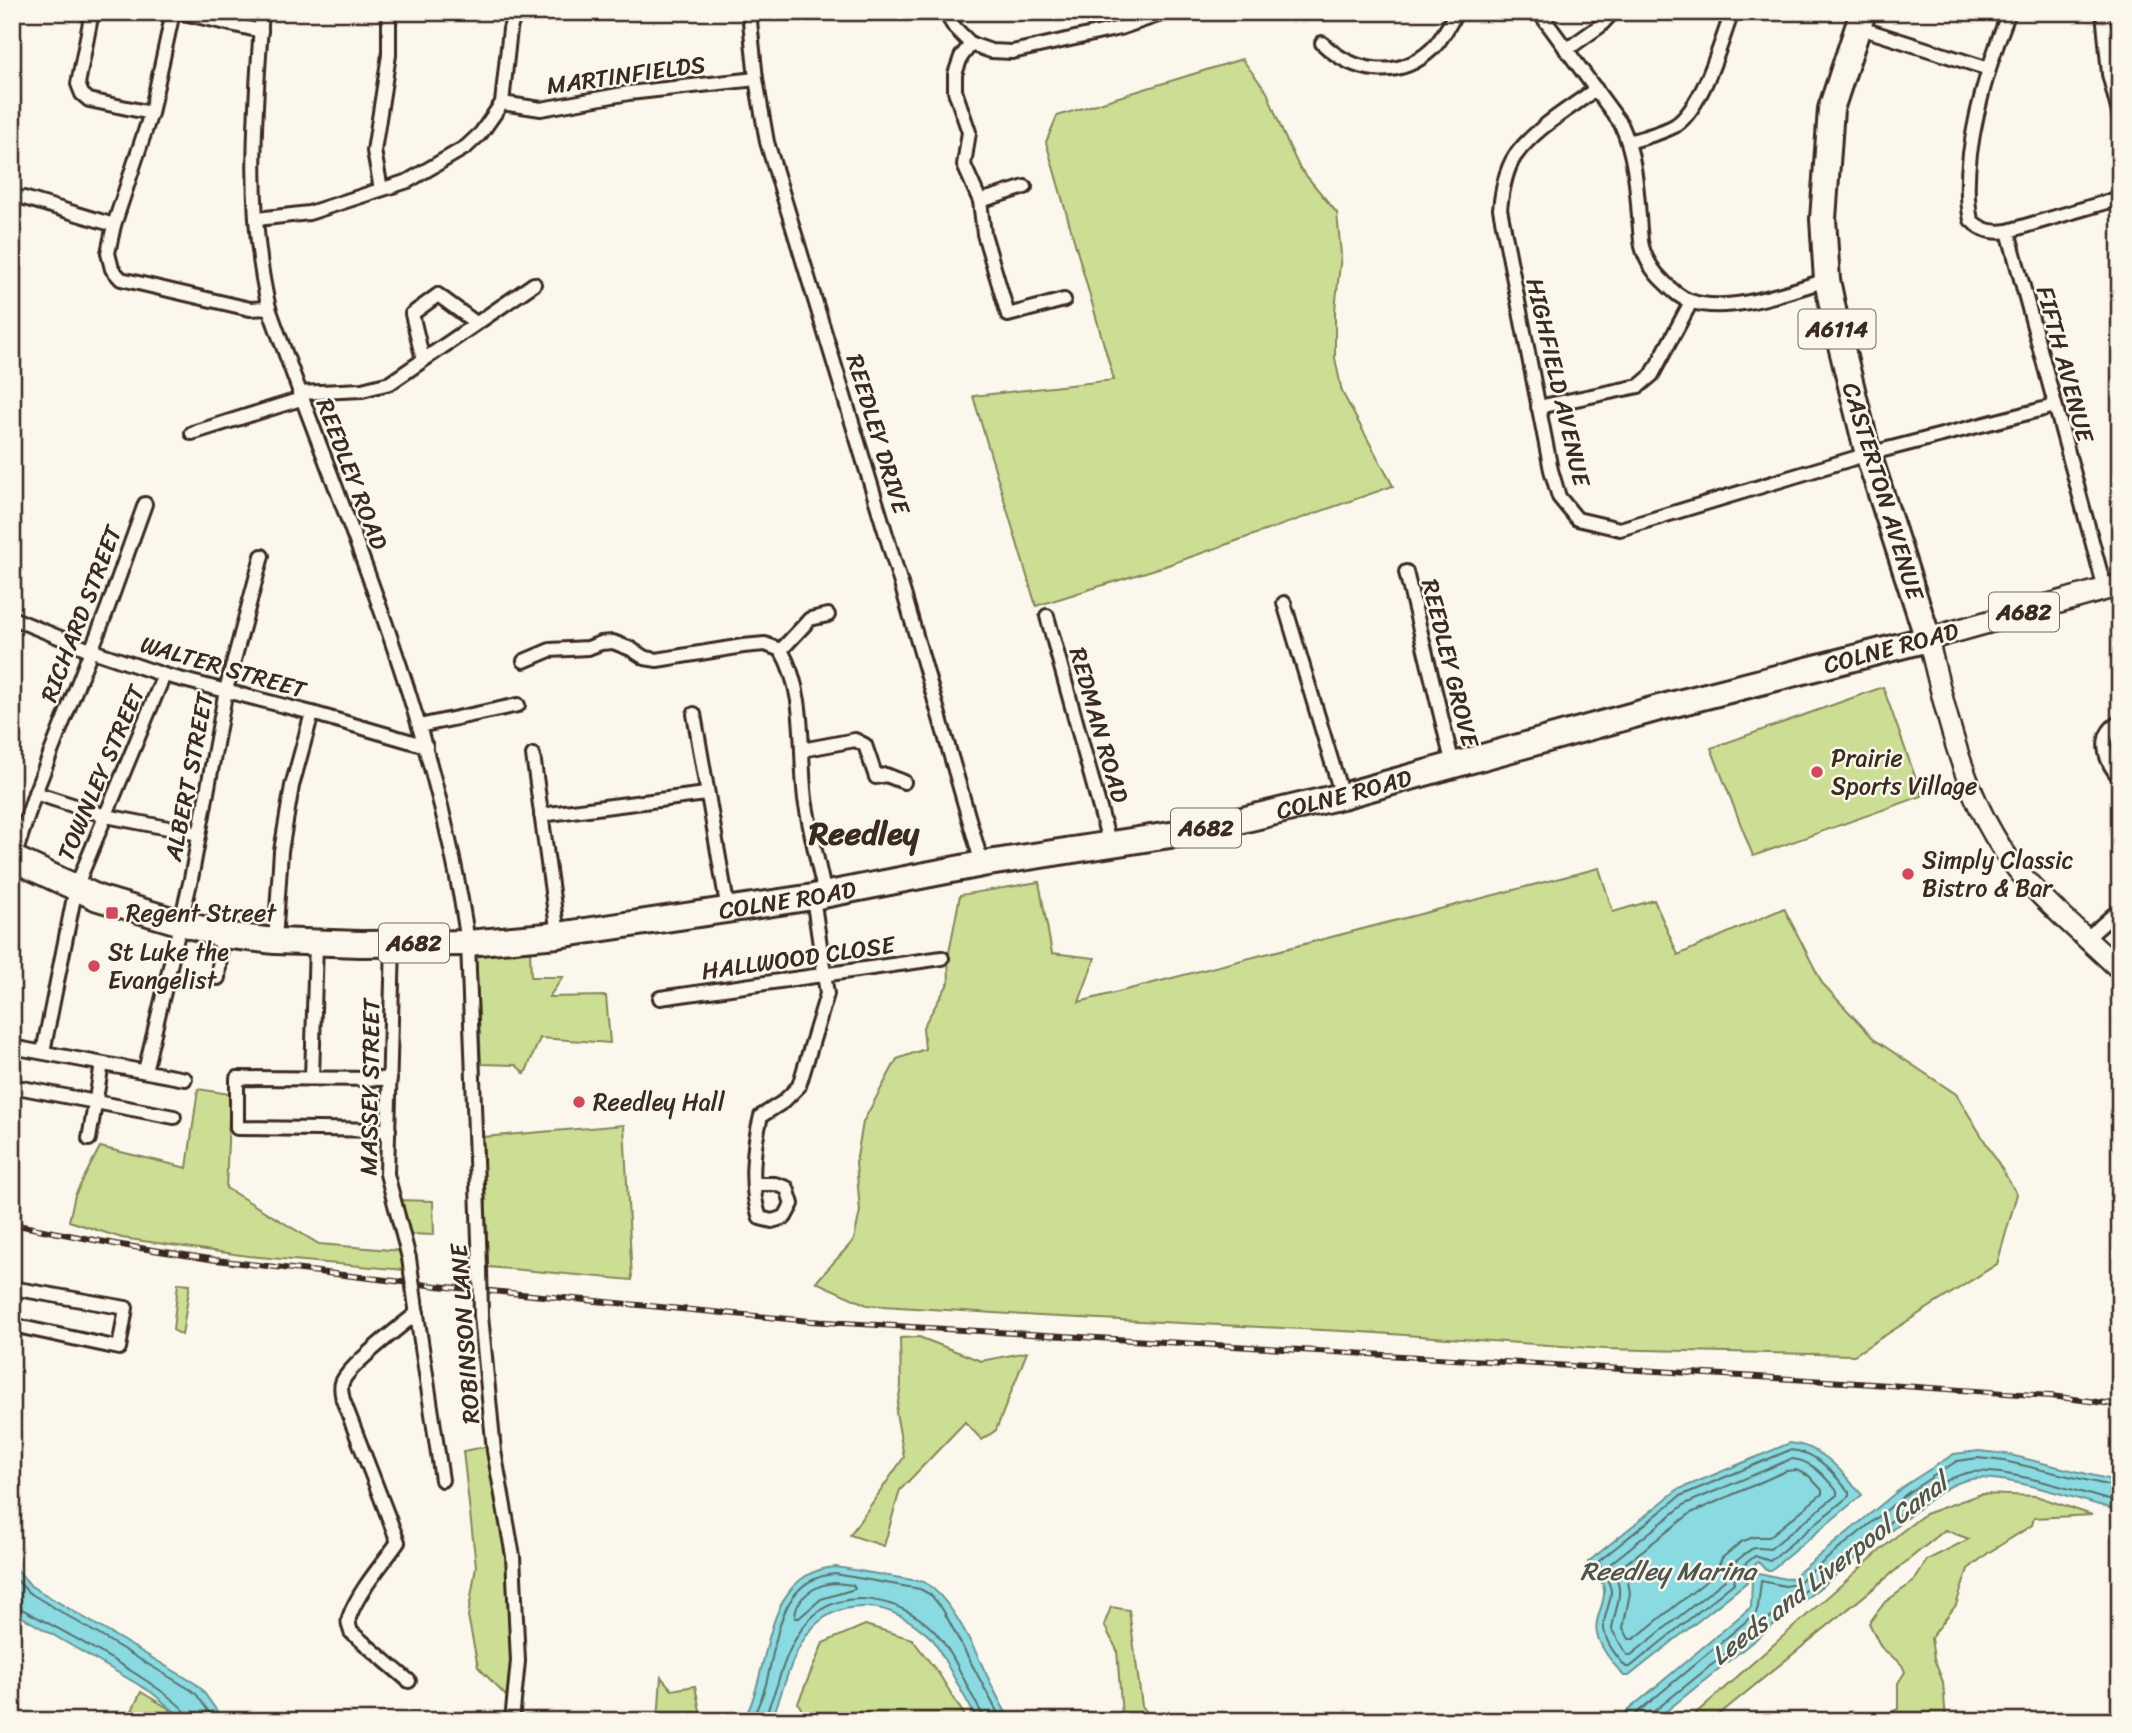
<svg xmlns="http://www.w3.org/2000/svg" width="2132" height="1733" font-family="Sriracha,sans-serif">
  <rect width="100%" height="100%" fill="#fbf7ec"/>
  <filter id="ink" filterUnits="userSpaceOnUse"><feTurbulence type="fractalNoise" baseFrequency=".0143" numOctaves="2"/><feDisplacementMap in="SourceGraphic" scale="14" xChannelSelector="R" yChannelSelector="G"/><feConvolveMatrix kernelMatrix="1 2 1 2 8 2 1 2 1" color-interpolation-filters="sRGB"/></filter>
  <g filter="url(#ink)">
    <g fill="#ccde93" stroke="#848458" stroke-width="2">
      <path d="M 1242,59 L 1267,92 L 1283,133 L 1299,167 L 1337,213 L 1341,255 L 1335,310 L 1335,358 L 1342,392 L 1393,486 L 1165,566 L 1036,606 L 973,396 L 1114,380 L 1046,142 L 1057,116 Z"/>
      <path d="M 1883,687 L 1922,796 L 1753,856 L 1711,748 Z"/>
      <path d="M 1599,868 L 1613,912 L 1654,900 L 1678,955 L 1784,908 L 1822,983 L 1875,1040 L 1956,1094 L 2017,1194 L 1997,1264 L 1854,1355 L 1604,1349 L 1362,1332 L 1040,1316 L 867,1305 L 816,1282 L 854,1240 L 860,1211 L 856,1163 L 863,1122 L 897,1059 L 925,1049 L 923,1027 L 949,982 L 948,958 L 960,895 L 1039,882 L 1052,953 L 1095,958 L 1079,1002 Z"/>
      <path d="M 530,951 L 531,977 L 563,977 L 549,997 L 606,996 L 610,1043 L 540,1038 L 525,1074 L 516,1065 L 481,1064 L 476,954 Z"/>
      <path d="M 198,1089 L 230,1094 L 226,1188 L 319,1244 L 402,1251 L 404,1270 L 248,1256 L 122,1238 L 69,1221 L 75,1195 L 100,1147 L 187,1168 Z"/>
      <path d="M 624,1125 L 632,1280 L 488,1267 L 483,1137 Z"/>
      <path d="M 397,1200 L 433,1201 L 434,1235 L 409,1234 Z"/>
      <path d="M 178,1283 L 190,1284 L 182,1335 L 173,1330 Z"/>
      <path d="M 919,1337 L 981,1361 L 1027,1352 L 996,1430 L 982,1440 L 965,1422 L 900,1490 L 884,1546 L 850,1535 L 904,1457 L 896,1412 L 901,1386 L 900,1338 Z"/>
      <path d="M 490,1446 L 505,1542 L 512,1614 L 509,1699 L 478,1667 L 468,1616 L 476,1566 L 463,1451 Z"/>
      <path d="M 1981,1494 L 2036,1496 L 2092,1515 L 2034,1518 L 2032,1525 L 1988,1553 L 1968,1569 L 1956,1605 L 1931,1638 L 1934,1659 L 1943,1682 L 1946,1721 L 1883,1721 L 1885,1715 L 1898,1709 L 1898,1683 L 1905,1672 L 1902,1665 L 1881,1647 L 1869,1623 L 1885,1602 L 1913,1582 L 1927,1560 L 1969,1539 L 1945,1530 L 1711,1721 L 1687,1721 L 1900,1533 L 1925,1514 Z"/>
      <path d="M 1111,1607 L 1129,1610 L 1142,1706 L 1154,1721 L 1125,1721 L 1122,1717 L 1117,1650 L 1104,1625 Z"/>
      <path d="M 865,1625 L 912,1639 L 939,1674 L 968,1721 L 808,1721 L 798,1703 L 823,1643 Z"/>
      <path d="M 661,1677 L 672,1690 L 695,1686 L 702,1721 L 658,1721 Z"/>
      <path d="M 141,1692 L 168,1708 L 180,1721 L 127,1721 Z"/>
    </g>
    <g fill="#89dae1" stroke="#6a9493" stroke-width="2">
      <path d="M 1790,1443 C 1823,1446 1841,1471 1862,1495 L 1771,1570 L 1766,1570 L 1758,1562 L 1754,1566 L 1759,1573 L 1786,1579 L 1792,1578 L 1904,1486 L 1954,1454 L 1979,1451 L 2006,1454 L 2120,1482 L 2120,1511 C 2086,1502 2002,1473 1972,1479 C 1953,1482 1939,1493 1924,1504 L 1654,1721 L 1621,1721 L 1621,1716 L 1751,1607 L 1752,1578 L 1747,1572 L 1741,1575 L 1747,1582 L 1629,1676 L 1624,1676 C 1614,1664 1601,1650 1597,1634 C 1593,1617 1608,1602 1603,1585 C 1600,1577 1592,1569 1588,1562 L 1677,1490 Z"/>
      <path d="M 12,1564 L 31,1586 L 196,1684 L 202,1690 L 224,1721 L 186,1721 L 151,1692 L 12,1611 Z"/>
      <path d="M 836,1567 L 924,1582 C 963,1606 985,1681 1011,1721 L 978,1721 L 934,1641 C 916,1623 893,1608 867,1607 C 798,1604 792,1671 771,1721 L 743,1721 C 773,1670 760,1572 836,1567 Z"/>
    </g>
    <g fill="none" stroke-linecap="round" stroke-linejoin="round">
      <g stroke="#5a706c" stroke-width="2">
        <path d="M 1790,1450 C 1818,1452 1832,1472 1849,1492 L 1849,1496 L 1770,1561 L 1755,1556 L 1736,1571 L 1734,1583 L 1630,1667 L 1626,1667 C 1616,1656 1602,1639 1604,1623 C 1605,1612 1611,1603 1611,1591 C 1610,1579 1600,1572 1599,1561 L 1680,1496 Z"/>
        <path d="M 1791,1459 C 1812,1460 1824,1476 1837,1491 L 1837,1495 L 1770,1549 C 1753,1547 1754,1546 1740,1558 C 1731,1565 1728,1568 1725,1580 L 1631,1655 L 1627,1655 L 1612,1630 C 1613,1616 1620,1604 1619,1590 C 1619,1579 1612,1572 1611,1563 L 1685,1504 Z"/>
        <path d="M 1796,1470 L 1809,1476 L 1822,1490 L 1822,1494 L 1769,1537 L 1754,1537 L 1741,1542 L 1722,1558 L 1715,1574 L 1634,1639 L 1629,1639 L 1623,1628 L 1630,1593 L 1625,1564 L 1691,1513 L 1786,1471 Z"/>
        <path d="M 12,1575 L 28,1592 L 191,1690 L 197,1695 L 215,1721"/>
        <path d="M 835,1583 L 853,1585 L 855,1589 L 821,1599 L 799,1618 L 795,1618 C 795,1597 816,1584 835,1583 Z"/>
        <path d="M 12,1606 L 18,1607 C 46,1622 188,1696 190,1721"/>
        <path d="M 751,1721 C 758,1707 764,1694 767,1680 C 778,1637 780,1578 835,1574 L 920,1589 L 931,1595 L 943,1610 L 1002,1721"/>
        <path d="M 765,1721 C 767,1709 773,1697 777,1685 C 784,1662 793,1637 810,1619 C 842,1585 901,1599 931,1628 C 955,1651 965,1687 983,1715 L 983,1721"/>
        <path d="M 1627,1721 L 1756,1613 L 1758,1607 L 1761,1581 L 1785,1586 L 1796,1584 L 1909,1492 L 1957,1461 L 1978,1458 L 2004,1461 L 2120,1488"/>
        <path d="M 1650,1721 L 1653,1712 L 1920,1498 C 1936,1487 1952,1475 1972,1472 C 2005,1467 2084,1494 2120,1503"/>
      </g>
      <defs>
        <g id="street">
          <path d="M 92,12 L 78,84 L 82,94 L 89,100 L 151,113"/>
          <path d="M 173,12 L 151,113 L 114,225 L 108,253 L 112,269 L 121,279 L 250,309 L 269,308"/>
          <path d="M 179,12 L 261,31"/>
          <path d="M 262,12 C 255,111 246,211 269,308 C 343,516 437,722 468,943 L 480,1267"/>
          <path d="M 749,12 L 756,79 L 767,142 L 905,597 L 982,864"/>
          <path d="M 945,12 L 955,28 L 971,44 L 991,51 L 1012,52 L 1120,28 L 1167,12"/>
          <path d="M 1539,12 L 1621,124 C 1638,161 1637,201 1641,241 C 1643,256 1653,272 1664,282 C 1672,290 1680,298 1690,301 C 1729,315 1789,291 1827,280"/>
          <path d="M 2009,12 C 1987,67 1958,162 1971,220 C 1982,231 1992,233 2008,231 L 2120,198"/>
          <path d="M 2103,12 L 2109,74 L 2120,117"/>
          <path d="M 1857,27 L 1989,69"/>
          <path d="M 1322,43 C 1353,73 1398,81 1432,49 C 1442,40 1449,24 1457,12"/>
          <path d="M 971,44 L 961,57 L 955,74 L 955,91 L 969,132 L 964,165 L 980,201 L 984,234 L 1008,315 L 1064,300"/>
          <path d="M 1566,50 L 1600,26 L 1613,12"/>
          <path d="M 1596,89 C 1569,109 1535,128 1515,156 C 1505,171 1502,192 1500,209 L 1551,470 L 1559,497 L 1577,519 L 1620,529 L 1868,454 L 2055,406"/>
          <path d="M 502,103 L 541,109 L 629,93 L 756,79"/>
          <path d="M 1629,142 C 1644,137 1663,133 1676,125 C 1703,106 1721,43 1732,12"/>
          <path d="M 381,189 L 374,151 L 389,55 L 389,12"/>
          <path d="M 24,198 L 114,225"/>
          <path d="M 980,201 L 1025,187"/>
          <path d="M 257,219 L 309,213 L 408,181 L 466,147 L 481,133 L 502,103 L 510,29 L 515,12"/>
          <path d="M 2008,231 L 2105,589"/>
          <path d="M 423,360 L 412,314 L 438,295 L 476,323"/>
          <path d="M 299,393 L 362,390 L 390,383 L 534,284"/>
          <path d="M 1538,407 L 1639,386 L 1652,375 L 1691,302"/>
          <path d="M 192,433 L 301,399"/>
          <path d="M 1406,572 L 1453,765"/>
          <path d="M 1284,603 L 1342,796"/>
          <path d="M 1047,616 L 1110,845"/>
          <path d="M 12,618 L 90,650 L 164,675 L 312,713 L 426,746"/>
          <path d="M 781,650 C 807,695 799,749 805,799 C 810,831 818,863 825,895"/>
          <path d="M 781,650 L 810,619 L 828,615"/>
          <path d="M 524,661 L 550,650 L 588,648 L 601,643 L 613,642 L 631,649 L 645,658 L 657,660 L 743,646 L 765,644 L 781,650"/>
          <path d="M 694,714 L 728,910"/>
          <path d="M 2120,722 C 2096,735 2105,762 2120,778"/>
          <path d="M 419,726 L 518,705"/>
          <path d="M 802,750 L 855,740 L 865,745 L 876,777 L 886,775 L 904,782"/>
          <path d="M 533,755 L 558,935"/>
          <path d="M 35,793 L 106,816 L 199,834"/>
          <path d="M 541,815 L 706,794"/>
          <path d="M 13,861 L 35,793 L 107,610 L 145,504"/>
          <path d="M 2087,938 L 2120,909"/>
          <path d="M 275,941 L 281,851 L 292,786 L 312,713"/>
          <path d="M 393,943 L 387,1174 L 409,1258"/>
          <path d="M 218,978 L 222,935"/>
          <path d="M 660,998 L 942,958"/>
          <path d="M 12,1047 L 185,1079"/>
          <path d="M 43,1052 L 76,887 L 164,675"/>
          <path d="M 145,1071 L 191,879 L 226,690 L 262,556"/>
          <path d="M 312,1078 L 316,943"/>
          <path d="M 12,1086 L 174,1117"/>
          <path d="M 389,1130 L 237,1128 L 237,1078 L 390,1079"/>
          <path d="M 89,1139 L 102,1064"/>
          <path d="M 754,1184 L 775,1184 L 787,1188 L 792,1204 L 785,1217 L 772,1221 L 760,1218 C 749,1188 753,1147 761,1116 L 783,1102 L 799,1086 L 827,994 L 813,897"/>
          <path d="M 12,1288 L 126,1308 L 119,1348 L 12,1325"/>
          <path d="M 416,1308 L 442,1480"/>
          <path d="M 481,1315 L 494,1451 L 513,1556 L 518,1661 L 512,1721"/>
          <path d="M 409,1681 L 351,1632 C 349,1626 347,1621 350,1615 C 360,1589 382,1565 398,1542 L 343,1400 C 342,1395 340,1387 342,1383 C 346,1368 402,1325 417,1313"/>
        </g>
        <path id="secondary" d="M 1928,639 C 1949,723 1967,815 2027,881 C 2055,912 2089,940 2120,970"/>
        <path id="primary" d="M 1928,639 L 2120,585"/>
        <g id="highway">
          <path id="s1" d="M 12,858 L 98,898 L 222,935 L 275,941 L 360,944 L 468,943 L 558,935 L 813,897 L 982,864 L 1196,831 L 1342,796 L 1659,708 L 1928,639 L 1868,454 L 1837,329 L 1827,280 L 1823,219 L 1831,109 L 1863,12"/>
        </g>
      </defs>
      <use href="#street" stroke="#3b2a1e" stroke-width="18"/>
      <use href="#secondary" stroke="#3b2a1e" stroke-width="24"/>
      <use href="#primary" stroke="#3b2a1e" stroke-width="26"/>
      <use href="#highway" stroke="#3b2a1e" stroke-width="30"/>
      <use href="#street" stroke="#fbf7ec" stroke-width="12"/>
      <use href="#secondary" stroke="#fbf7ec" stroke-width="19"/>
      <use href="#primary" stroke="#fbf7ec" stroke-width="21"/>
      <use href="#highway" stroke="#fbf7ec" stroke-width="24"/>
      <defs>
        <path id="rail" d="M 12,1224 L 115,1244 L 216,1260 L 437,1286 L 810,1321 L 1843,1382 L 2051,1396 L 2120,1405"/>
      </defs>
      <use href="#rail" stroke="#3b2a1e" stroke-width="6"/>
      <use href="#rail" stroke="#fbf7ec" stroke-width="3.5" stroke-dasharray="10" stroke-linecap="butt"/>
      <defs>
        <g id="street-bridge">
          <path d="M 409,1258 L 416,1308"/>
          <path d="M 480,1267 L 481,1315"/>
        </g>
      </defs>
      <use href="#street-bridge" stroke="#3b2a1e" stroke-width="18" stroke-linecap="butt"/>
      <use href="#street-bridge" stroke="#fbf7ec" stroke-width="12"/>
    </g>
  </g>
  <g fill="#d1495b" stroke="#fbf7ec" stroke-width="2.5">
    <circle cx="1817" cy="772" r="7"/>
    <circle cx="1908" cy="874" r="7"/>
    <rect x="105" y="906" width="14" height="14" rx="3.5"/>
    <circle cx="94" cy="966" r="7"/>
    <circle cx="579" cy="1102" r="7"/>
  </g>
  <g text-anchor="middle" stroke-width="5" stroke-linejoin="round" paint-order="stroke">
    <g fill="#fbf7ec" stroke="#75685c" stroke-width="2">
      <rect x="1798.5" y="309.5" width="77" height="39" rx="5"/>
      <rect x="1989" y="592.5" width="70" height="39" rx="5"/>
      <rect x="1171" y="808.5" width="70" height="39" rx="5"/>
      <rect x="379" y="923.5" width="70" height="39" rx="5"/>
    </g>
    <g font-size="23" font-weight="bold" fill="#3b2a1e">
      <text x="1837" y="337">A6114</text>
      <text x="2024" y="620">A682</text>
      <text x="1206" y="836">A682</text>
      <text x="414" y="951">A682</text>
    </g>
    <g font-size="24" fill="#3b2a1e" stroke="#fbf7ec">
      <text transform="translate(626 75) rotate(-8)" y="8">MARTINFIELDS</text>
      <text transform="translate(2065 364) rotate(75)" y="8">FIFTH AVENUE</text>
      <text transform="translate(1558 382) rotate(77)" y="8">HIGHFIELD AVENUE</text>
      <text transform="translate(878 434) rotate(73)" y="8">REEDLEY DRIVE</text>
      <text transform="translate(352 474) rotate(69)" y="8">REEDLEY ROAD</text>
      <text transform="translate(1883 491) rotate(73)" y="8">CASTERTON AVENUE</text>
      <text transform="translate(81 614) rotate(-69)" y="8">RICHARD STREET</text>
      <text transform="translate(1891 648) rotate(-15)" y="8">COLNE ROAD</text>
      <text transform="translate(1450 663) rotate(76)" y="8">REEDLEY GROVE</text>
      <text transform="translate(223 667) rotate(16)" y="8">WALTER STREET</text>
      <text transform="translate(1099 725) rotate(74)" y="8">REDMAN ROAD</text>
      <text transform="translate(101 773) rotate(-67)" y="8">TOWNLEY STREET</text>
      <text transform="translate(189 777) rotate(-79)" y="8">ALBERT STREET</text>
      <text dy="8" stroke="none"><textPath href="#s1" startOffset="1360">COLNE ROAD</textPath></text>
      <text dy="8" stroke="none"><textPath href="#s1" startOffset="793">COLNE ROAD</textPath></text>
      <text transform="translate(798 958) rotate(-8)" y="8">HALLWOOD CLOSE</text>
      <text transform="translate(370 1087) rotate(-89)" y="8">MASSEY STREET</text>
      <text transform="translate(465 1334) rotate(-94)" y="8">ROBINSON LANE</text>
    </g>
    <g font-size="24" fill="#3b2a1e" stroke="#fbf7ec" text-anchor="start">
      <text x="1831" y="766">Prairie<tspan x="1831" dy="28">Sports Village</tspan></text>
      <text x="1922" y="868">Simply Classic<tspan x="1922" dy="28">Bistro &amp; Bar</tspan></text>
      <text x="126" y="921">Regent Street</text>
      <text x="108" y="960">St Luke the<tspan x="108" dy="28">Evangelist</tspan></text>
      <text x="593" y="1110">Reedley Hall</text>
    </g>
    <g font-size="26" font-style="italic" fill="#4e564f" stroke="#fbf7ec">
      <text transform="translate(1829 1569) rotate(-38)" y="9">Leeds and Liverpool Canal</text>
      <text x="1668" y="1580">Reedley Marina</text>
    </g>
    <g font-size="32" font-weight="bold" fill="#3b2a1e" stroke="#fbf7ec">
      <text x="864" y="844">Reedley</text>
    </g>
  </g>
  <rect width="2132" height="1733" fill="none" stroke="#fbf7ec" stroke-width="42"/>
  <rect x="21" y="21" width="2090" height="1691" fill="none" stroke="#3b2a1e" stroke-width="2.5" filter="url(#ink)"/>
</svg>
